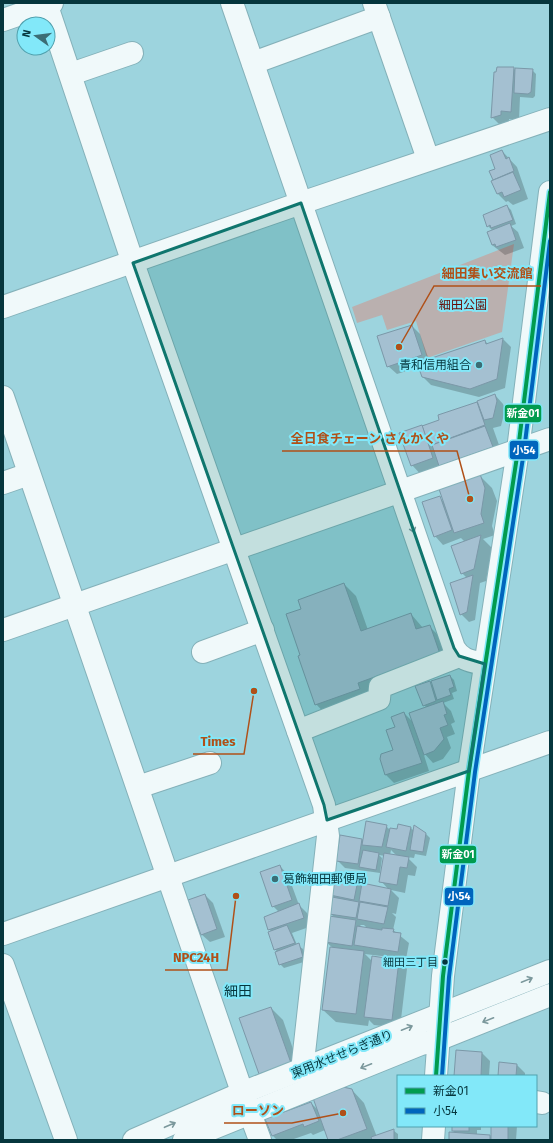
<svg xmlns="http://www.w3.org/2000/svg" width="553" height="1143" font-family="'Fira Sans','Noto Sans JP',sans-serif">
  <rect width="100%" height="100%" fill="#9dd4de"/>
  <path fill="#bab0af" d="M 514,244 L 502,332 L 427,358 L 416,321 L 387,330 L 382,315 L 357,323 L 352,307 Z"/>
  <g fill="#0003" fill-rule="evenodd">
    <path d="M 513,68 L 516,71 L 532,70 L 536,74 L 535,96 L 533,98 L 520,97 L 519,120 L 509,119 L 509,123 L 500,125 L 492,117 Z"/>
    <path d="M 502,151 L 517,167 L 528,199 L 513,205 L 508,201 L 506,202 L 498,194 L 491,171 L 496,169 Z"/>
    <path d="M 507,206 L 511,210 L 516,224 L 511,226 L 518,232 L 524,248 L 505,255 L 492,245 L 488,233 L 493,231 L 488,226 Z"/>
    <path d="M 412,326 L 420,334 L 429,360 L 485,341 L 488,344 L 503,339 L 511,347 L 505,388 L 479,397 L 431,385 L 423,377 L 419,367 L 397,374 L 388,366 Z"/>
    <path d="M 495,395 L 503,404 L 505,410 L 501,426 L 493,428 L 504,459 L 424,478 L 412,465 L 441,420 L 477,403 L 480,406 Z"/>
    <path d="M 480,476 L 492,488 L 497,501 L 492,526 L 495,535 L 483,539 L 492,548 L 486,581 L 480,583 L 475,620 L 469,622 L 461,614 L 467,578 L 462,573 L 465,542 L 461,538 L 443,545 L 435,536 L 439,497 L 445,503 Z"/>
    <path d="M 344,584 L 356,596 L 368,630 L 411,614 L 423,628 L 429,626 L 441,638 L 450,664 L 328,717 L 316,704 L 302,656 L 302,610 Z"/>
    <path d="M 450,676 L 454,680 L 457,691 L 452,693 L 454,699 L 443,703 L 451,711 L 455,722 L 451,724 L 455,734 L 447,737 L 451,748 L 443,759 L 433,763 L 423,752 L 429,771 L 394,783 L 386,775 L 381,759 L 394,751 L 396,728 L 404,713 L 414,723 L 427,708 L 424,705 L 430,683 L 434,687 Z"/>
    <path d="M 386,826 L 390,830 L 410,827 L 414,831 L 426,834 L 430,838 L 426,856 L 415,854 L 414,858 L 407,857 L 417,867 L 415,876 L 408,875 L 405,893 L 391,890 L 399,898 L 396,914 L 392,913 L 396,917 L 393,930 L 409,943 L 406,959 L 365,954 L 372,961 L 398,961 L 407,969 L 400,1028 L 374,1025 L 369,1020 L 368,1026 L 336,1022 L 323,1010 L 333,948 L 326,942 L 335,918 L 330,913 L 335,899 L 331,895 L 357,881 L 363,886 L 389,890 L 381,881 L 385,856 L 379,855 L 382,858 L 380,873 L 345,868 L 337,860 L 340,836 L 364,840 ZM 391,850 L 397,856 L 390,855 ZM 360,925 L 364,925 L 368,929 L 363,928 Z"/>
    <path d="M 280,866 L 288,875 L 299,905 L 307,913 L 312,926 L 292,933 L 297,945 L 303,949 L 307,961 L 284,968 L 280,964 L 271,932 L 265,918 L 279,912 L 273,906 Z"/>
    <path d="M 205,895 L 213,903 L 225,937 L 210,942 L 201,934 Z"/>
    <path d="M 271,1008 L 283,1020 L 302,1075 L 272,1086 L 260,1074 Z"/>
    <path d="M 482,1053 L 490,1061 L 489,1076 L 455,1076 Z"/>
    <path d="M 517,1065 L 525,1073 L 525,1076 L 499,1076 Z"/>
    <path d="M 352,1090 L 364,1103 L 377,1137 L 394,1131 L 398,1134 L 398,1140 L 329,1140 L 325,1130 L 313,1135 L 311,1133 L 291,1140 L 277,1140 L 273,1136 L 311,1103 L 318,1110 Z"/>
    <path d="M 453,1126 L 481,1126 L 481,1130 L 477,1130 L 477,1135 L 490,1136 L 492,1138 L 492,1126 L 517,1126 L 516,1140 L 450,1140 L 456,1134 L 453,1131 Z"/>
  </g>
  <g fill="#a4c0d1" stroke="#7b98a8">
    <path d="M 497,67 L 514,67 L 511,112 L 501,111 L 501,115 L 491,118 L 494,72 L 496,72 Z"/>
    <path d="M 515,68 L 533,69 L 531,92 L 528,94 L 514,93 Z"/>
    <path d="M 502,150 L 506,159 L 509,157 L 514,171 L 493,180 L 489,171 L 495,169 L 490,155 Z"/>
    <path d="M 513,172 L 521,190 L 504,197 L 502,192 L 497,194 L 491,181 Z"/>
    <path d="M 507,205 L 513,220 L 491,228 L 490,225 L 487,227 L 483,215 Z"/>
    <path d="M 510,223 L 516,240 L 496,247 L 495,244 L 492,245 L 487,232 Z"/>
    <path d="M 412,325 L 422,355 L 387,367 L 377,336 Z"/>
    <path d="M 503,338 L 497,379 L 470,389 L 422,377 L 417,363 L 485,340 L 486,344 Z"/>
    <path d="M 495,394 L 497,401 L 493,418 L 484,420 L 477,401 Z"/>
    <path d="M 477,402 L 485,425 L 429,446 L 422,426 L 439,420 L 438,415 Z"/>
    <path d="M 422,425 L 433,458 L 411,466 L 399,433 Z"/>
    <path d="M 485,426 L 493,447 L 439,466 L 432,445 Z"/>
    <path d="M 480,474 L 485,488 L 481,514 L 484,523 L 454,533 L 439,489 Z"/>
    <path d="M 440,496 L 452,530 L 434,537 L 422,502 Z"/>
    <path d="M 481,535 L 474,569 L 461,574 L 451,546 Z"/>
    <path d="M 473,575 L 467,612 L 460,615 L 450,583 Z"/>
    <path d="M 344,583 L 361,631 L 411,613 L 416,629 L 430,625 L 439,651 L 438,654 L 358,683 L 360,689 L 315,705 L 298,656 L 300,655 L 286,614 L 301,609 L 298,600 Z"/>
    <path d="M 450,675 L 454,687 L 449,689 L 451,695 L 437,700 L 431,681 Z"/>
    <path d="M 430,681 L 436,701 L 423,706 L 415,686 Z"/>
    <path d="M 443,701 L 447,714 L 444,715 L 448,725 L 440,728 L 444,739 L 434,751 L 424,755 L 409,713 Z"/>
    <path d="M 404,712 L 422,763 L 385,775 L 380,759 L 381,754 L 393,750 L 386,730 L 395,727 L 391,717 Z"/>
    <path d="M 366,821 L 387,825 L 382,847 L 362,845 Z"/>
    <path d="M 398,824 L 411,827 L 406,851 L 386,847 L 390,828 L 397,829 Z"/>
    <path d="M 414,825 L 426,833 L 423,852 L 410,850 Z"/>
    <path d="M 340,835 L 362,839 L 358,864 L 336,861 Z"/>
    <path d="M 363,850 L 379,853 L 376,870 L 359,867 Z"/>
    <path d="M 384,853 L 409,857 L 407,868 L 400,867 L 397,885 L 379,882 Z"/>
    <path d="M 280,865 L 292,900 L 272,907 L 260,872 Z"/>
    <path d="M 334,875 L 358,880 L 354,900 L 330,895 Z"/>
    <path d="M 362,883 L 391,889 L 388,906 L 359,901 Z"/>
    <path d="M 205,894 L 217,929 L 201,935 L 188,900 Z"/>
    <path d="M 332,897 L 359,902 L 356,918 L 329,914 Z"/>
    <path d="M 360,902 L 388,907 L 384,924 L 357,919 Z"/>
    <path d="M 299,903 L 304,918 L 268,930 L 264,917 Z"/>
    <path d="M 329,916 L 356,920 L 352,946 L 325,942 Z"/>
    <path d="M 287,925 L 295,943 L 274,950 L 268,932 Z"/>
    <path d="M 357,926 L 382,930 L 382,928 L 394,929 L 393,932 L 401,933 L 398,952 L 354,945 Z"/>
    <path d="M 299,943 L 303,957 L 279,965 L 275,952 Z"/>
    <path d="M 330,947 L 364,951 L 356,1014 L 322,1010 Z"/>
    <path d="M 372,956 L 399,960 L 392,1020 L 364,1017 Z"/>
    <path d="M 271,1007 L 291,1063 L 259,1074 L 239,1018 Z"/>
    <path d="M 456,1050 L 482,1052 L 481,1076 L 454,1076 Z"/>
    <path d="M 499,1062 L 517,1064 L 516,1076 L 498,1076 Z"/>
    <path d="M 343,1087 L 352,1089 L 367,1129 L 337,1140 L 328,1140 L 313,1098 Z"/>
    <path d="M 311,1102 L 319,1121 L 304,1127 L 303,1124 L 272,1136 L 265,1119 Z"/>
    <rect x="452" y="1126" width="17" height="5"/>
    <rect x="491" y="1126" width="17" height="14"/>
    <path d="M 394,1129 L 394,1140 L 372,1140 L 371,1137 Z"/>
    <path d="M 449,1132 L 490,1135 L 490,1140 L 449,1140 Z"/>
  </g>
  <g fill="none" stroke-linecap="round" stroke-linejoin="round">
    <defs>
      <g id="minor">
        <path d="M 46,3 L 133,263 L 324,805 L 328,836 L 302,1071"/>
        <path d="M 232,3 L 454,648 C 462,661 471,661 485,664"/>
        <path d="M 374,3 L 428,159"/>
        <path d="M 3,20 L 52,3"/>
        <path d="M 253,63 L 379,17"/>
        <path d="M 71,74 L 132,53"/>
        <path d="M 3,307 L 301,203 L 550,119"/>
        <path d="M 3,397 L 241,1089 L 260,1140"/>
        <path d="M 3,483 L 29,474"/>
        <path d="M 3,630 L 550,439"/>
        <path d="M 203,652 L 263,630"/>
        <path d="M 298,731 L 379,699 L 380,687 L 459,656"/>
        <path d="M 138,787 L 210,763"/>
        <path d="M 3,934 L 550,742"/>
        <path d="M 3,965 L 66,1140"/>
        <path d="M 436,1076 L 443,976 L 469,771 L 518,450 L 550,192"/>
        <path d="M 536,1102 L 542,1103"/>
        <path d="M 134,1140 L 242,1093 L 550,971"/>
        <path d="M 184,1140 L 421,1044 L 437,1040 L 550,995"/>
        <path d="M 433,1140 L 434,1126"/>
      </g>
    </defs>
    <use href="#minor" stroke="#84b1b9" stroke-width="24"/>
    <use href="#minor" stroke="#f0f9fa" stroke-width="22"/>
    <defs>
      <path id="bus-1" d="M 436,1076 L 443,976 L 469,771 L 518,450 L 550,192"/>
      <path id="bus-2" d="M 442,1076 L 449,977 L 475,772 L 524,451 L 550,241"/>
    </defs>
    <use href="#bus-1" stroke="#82e8f9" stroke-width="7"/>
    <use href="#bus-2" stroke="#82e8f9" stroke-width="7"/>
    <use href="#bus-1" stroke="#019b4f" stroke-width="4"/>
    <use href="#bus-2" stroke="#0065bd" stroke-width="4"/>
  </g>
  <defs><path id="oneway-shaft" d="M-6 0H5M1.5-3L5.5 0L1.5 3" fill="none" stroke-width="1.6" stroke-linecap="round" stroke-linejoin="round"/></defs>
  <g stroke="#7b989c">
    <use href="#oneway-shaft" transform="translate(412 527) rotate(71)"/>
    <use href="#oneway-shaft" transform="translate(527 980) rotate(-22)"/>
    <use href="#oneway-shaft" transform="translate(488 1020) rotate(158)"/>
    <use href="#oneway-shaft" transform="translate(407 1028) rotate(-22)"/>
    <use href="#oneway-shaft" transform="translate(366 1066) rotate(158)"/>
    <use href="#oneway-shaft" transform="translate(170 1125) rotate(-23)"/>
  </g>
  <path fill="#0f766e" fill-opacity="0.2" stroke="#0f766e" stroke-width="3" stroke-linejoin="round" d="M 301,203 L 454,648 L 459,656 L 485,664 L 469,771 L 327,820 L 324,805 L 133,263 Z"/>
  <g fill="#3b6d75" stroke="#82e8f9" stroke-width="1.5">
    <circle cx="479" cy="365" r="4"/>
    <circle cx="275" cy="879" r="4"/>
  </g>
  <circle fill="#06363d" stroke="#82e8f9" stroke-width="1.5" cx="445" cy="962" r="3.5"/>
  <g text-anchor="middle" stroke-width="4" stroke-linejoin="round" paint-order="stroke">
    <g font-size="11" fill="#06363d" stroke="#82e8f9" text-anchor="end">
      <text x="438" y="966">細田三丁目</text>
    </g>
    <g font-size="12" fill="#650d06" stroke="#82e8f9">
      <text x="463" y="309">細田公園</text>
    </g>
    <g font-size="12" fill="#06363d" stroke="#82e8f9" text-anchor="end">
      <text x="471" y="369">青和信用組合</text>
      <text x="283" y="883" text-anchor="start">葛飾細田郵便局</text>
    </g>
    <g font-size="12" fill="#06363d" stroke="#82e8f9">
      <text transform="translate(342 1054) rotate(-22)" y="4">東用水せせらぎ通り</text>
    </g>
    <g font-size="14" fill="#06363d" stroke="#82e8f9">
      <text x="238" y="996">細田</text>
    </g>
  </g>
  <path fill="none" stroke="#b05018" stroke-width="1.5" d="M399 347L434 286H541M470 499L457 451H282M254 691L244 754H193M236 896L227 970H165M343 1113L292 1123H224"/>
  <g fill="#b05018" stroke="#82e8f9" stroke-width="1.5">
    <circle cx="399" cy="347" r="4"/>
    <circle cx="470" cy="499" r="4"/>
    <circle cx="254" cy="691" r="4"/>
    <circle cx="236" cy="896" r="4"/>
    <circle cx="343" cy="1113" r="4"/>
  </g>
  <g font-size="13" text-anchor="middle" font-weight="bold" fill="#b05018" stroke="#82e8f9" stroke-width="4" stroke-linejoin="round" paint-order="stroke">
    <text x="487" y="278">細田集い交流館</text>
    <text x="370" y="443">全日食チェーン さんかくや</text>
    <text x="218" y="746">Times</text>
    <text x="196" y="962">NPC24H</text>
    <text x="258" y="1115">ローソン</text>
  </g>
  <g stroke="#82e8f9" stroke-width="1.5">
    <rect x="504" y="404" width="38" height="19" rx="4" fill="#019b4f"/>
    <rect x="509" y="440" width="30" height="20" rx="4" fill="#0065bd"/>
    <rect x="439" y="845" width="38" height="19" rx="4" fill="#019b4f"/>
    <rect x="444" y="887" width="30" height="19" rx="4" fill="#0065bd"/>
  </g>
  <g font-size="11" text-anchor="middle" font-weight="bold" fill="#fff">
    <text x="523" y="417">新金01</text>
    <text x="524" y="454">小54</text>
    <text x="458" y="858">新金01</text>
    <text x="459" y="900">小54</text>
  </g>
  <rect width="553" height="1143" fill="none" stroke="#06363d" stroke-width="8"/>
  <rect x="397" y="1075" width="140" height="52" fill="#82e8f9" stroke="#50a1ae"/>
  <rect x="405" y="1088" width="20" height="6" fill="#019b4f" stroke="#50a1ae"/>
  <text x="433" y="1095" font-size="12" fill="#06363d">新金01</text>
  <rect x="405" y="1108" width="20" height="6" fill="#0065bd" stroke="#50a1ae"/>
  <text x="433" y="1115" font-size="12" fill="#06363d">小54</text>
  <g transform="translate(36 36) rotate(284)"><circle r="19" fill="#82e8f9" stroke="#50a1ae"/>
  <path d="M0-3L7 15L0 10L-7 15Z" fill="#3b6d75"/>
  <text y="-6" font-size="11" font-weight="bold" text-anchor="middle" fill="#06363d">N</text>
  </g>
</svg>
